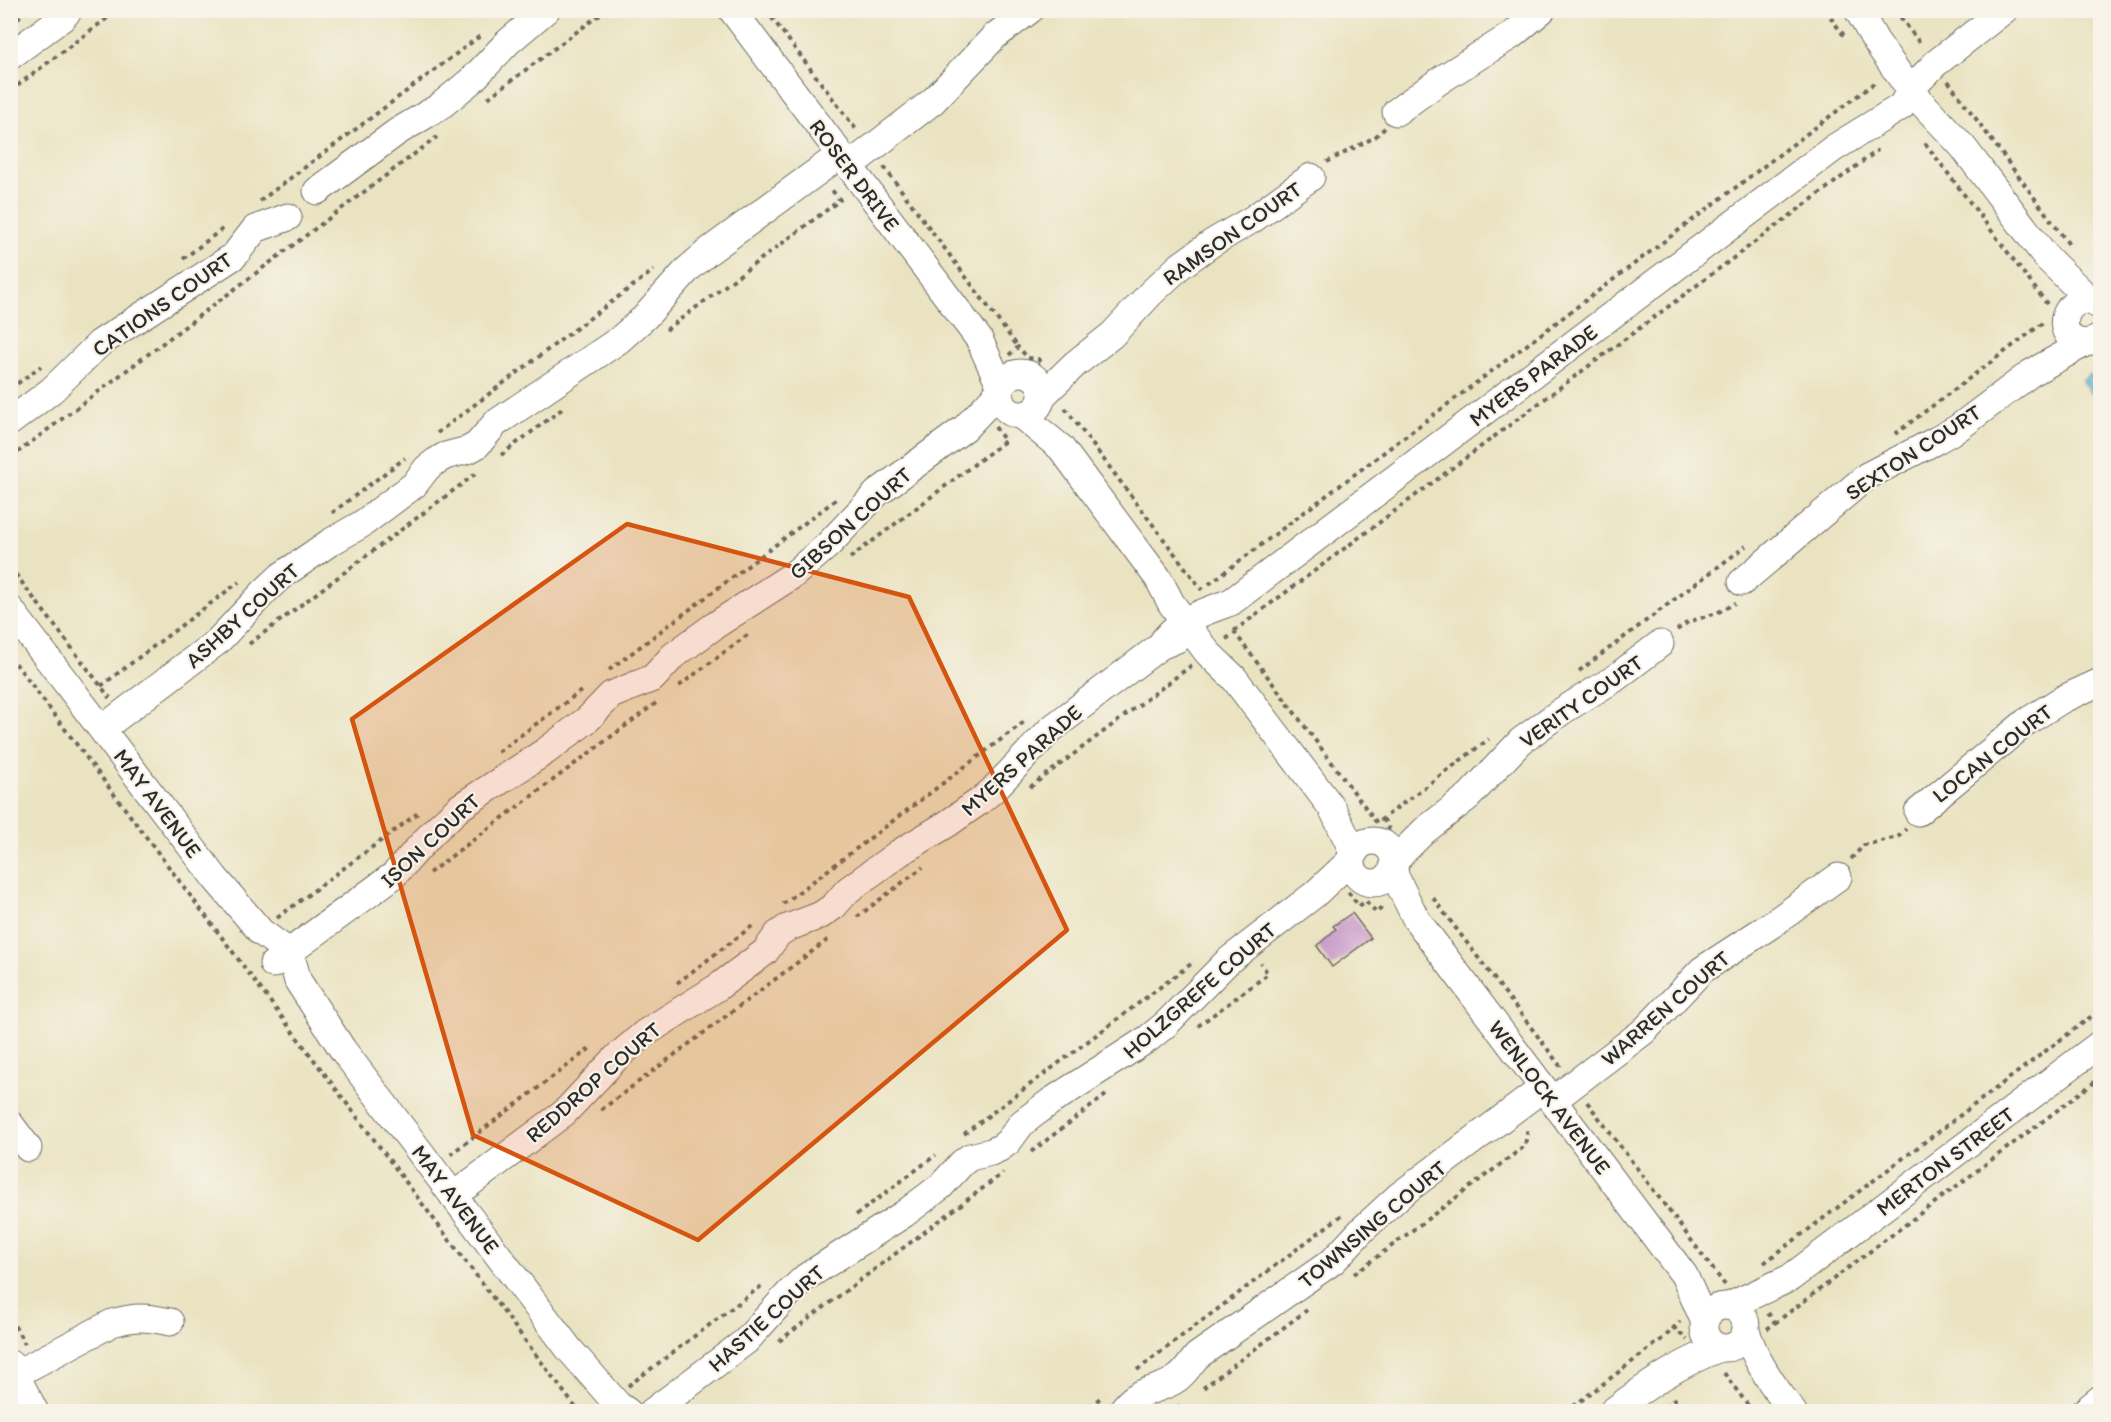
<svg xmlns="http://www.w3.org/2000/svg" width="2111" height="1422" font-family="Itim,sans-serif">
  <rect width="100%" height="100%" fill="#f7f3e8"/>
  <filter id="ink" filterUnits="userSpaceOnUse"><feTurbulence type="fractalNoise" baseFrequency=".0167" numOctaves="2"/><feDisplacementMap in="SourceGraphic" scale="12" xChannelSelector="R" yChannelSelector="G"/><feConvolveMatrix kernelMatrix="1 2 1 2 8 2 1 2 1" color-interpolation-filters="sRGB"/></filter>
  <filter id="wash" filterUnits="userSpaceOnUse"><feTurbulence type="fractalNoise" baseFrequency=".008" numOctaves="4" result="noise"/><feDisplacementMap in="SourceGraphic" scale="24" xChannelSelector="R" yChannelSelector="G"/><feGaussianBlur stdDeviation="1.35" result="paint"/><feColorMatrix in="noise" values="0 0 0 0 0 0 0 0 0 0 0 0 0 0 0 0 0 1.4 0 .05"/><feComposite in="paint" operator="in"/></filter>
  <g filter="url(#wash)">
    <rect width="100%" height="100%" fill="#eae3c1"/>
    <path fill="#60bcde" stroke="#467484" stroke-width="1.5" d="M 2089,375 L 2091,375 L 2100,387 L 2099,404 L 2082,381 Z"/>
    <g id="blocks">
      <path fill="#cba0cc" d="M 1352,913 L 1371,938 L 1332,967 L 1317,946 L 1336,929 L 1333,926 Z"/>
    </g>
  </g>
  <g filter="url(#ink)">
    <use href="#blocks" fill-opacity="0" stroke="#6e6b60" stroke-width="1.5"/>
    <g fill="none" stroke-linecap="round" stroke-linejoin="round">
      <defs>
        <g id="minor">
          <path d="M 732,10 L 979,339 L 1001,387"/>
          <path d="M 1858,10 L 1875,40 L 1910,90 L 1963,147 L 2047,258 L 2091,301"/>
          <path d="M 10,56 L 62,18 L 69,10"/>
          <path d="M 1396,112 L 1442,79 L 1512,35 L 1542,10"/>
          <path d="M 849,166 L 933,101 L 995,36 L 1030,10"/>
          <path d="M 317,191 L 397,132 L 439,107 L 473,79 L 508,42 L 546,10"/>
          <path d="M 2099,338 C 2092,343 2085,344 2076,341 C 2050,328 2072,286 2100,306"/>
          <circle cx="1021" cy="394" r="21"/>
          <path d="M 1043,395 L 1075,364 L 1112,335 L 1151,293 L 1180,266 L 1212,243 L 1253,219 L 1311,177"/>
          <path d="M 1022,416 L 1061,448 L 1158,578 L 1171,603 L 1192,632 L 1208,653 L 1234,678 L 1332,808 L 1349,843 L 1353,855"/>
          <path d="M 10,422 L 52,390 L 100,343 L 234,256 L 255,229 L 288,217"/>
          <path d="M 1742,582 L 1867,476 L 1937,440 L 1958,428 L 2031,373 L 2085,343"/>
          <path d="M 10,609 L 215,878 L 261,932 L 290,953 L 298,981 L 343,1050 L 569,1349 L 618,1405 L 628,1412"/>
          <path d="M 1160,646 C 1175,620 1204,612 1231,602 L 1834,148 L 1902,106 L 1910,90 L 1935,64 L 2004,10"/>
          <path d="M 102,729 L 218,641 L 265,591 L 281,576 L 329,543 L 362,524 L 414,485 L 427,468 L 435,462 L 445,456 L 468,450 L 477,445 L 496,423 L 619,340 L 645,317 L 688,269 L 709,251 L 840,155"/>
          <path d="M 1918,812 L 2026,722 L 2063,699 L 2100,682"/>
          <circle cx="1373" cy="862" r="21"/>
          <path d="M 1394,863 L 1401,854 L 1424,831 L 1469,796 L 1521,741 L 1562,711 L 1614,679 L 1660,644"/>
          <path d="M 1394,866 L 1395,876 L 1416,919 L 1684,1275 L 1704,1320"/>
          <path d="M 273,964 L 394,875 L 434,831 L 460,807 L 546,751 L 588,719 L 611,695 L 653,678 L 673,656 L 714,626 L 793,575 L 828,545 L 877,493 L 965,428 L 1000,391"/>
          <path d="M 1552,1101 L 1644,1031 L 1702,970 L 1771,925 L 1838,877"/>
          <path d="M 10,1124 L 28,1148"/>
          <path d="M 453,1196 L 564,1113 L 617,1057 L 645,1033 L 718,987 L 765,952 L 778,934 L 787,928 L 821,915 L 834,906 L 848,890 L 899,853 L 947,824 L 980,801 L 993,790 L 1051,729 L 1160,646 L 1177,639"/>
          <circle cx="1725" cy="1327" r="21"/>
          <path d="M 1729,1306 L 1790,1278 L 2100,1044"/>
          <path d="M 1746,1331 C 1756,1362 1773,1386 1793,1412"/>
          <path d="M 10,1364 L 35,1412"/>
          <path d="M 16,1374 L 112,1323 C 135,1316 147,1317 170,1322"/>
          <path d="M 652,1412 L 746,1341 L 791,1291 L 806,1277 L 904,1214 L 941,1186 L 962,1163 L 970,1157 L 991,1152 L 1000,1148 L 1008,1142 L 1022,1123 L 1050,1102 L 1149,1038 L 1166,1024 L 1228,961 L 1315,894 L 1351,860"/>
          <path d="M 1121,1412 C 1138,1386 1156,1394 1178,1378 C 1186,1372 1191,1363 1197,1356 L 1333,1261 L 1362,1230 L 1400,1195 L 1543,1088"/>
          <path d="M 1612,1412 C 1646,1386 1680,1363 1720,1348"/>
          <path d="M 2084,1412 L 2100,1399"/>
        </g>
      </defs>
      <use href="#minor" stroke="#6e6b60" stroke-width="29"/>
      <g stroke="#6e6b60" stroke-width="4" stroke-dasharray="4.5 4.5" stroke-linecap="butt">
        <path d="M 766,10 L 858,132"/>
        <path d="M 1825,10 L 1845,37"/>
        <path d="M 1895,10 L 1922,46"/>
        <path d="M 10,24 L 28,10"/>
        <path d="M 1948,81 L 2070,246"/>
        <path d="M 10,91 L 118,10"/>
        <path d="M 488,98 L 606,10"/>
        <path d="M 1925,143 L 2047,304"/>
        <path d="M 1327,162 L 1375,137 L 1385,128"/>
        <path d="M 884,167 L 1018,347"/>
        <path d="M 260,201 L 480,36"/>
        <path d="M 183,259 L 225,227"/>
        <path d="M 666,330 L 840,200 L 830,188"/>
        <path d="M 1009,355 L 1018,347 L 1028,358 L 1038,359 L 1042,364"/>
        <path d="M 10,389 L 41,366"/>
        <path d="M 1065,408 L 1202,590"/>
        <path d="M 437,433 L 654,270"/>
        <path d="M 1895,434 L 2043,323"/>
        <path d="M 501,455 L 562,409"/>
        <path d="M 10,458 L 437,137"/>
        <path d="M 332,513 L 405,458"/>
        <path d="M 850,558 L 1005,441 L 995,427"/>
        <path d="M 10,567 L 110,698"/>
        <path d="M 1209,584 L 1877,81"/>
        <path d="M 1677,630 L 1688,622 L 1717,613 L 1735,603"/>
        <path d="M 1234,631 L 1878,150"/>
        <path d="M 1226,639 L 1235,633 L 1377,823 L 1489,739"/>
        <path d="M 249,644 L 478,472"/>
        <path d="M 10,656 L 579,1412"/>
        <path d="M 609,670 L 838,498"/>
        <path d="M 1579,671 L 1746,546"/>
        <path d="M 101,686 L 239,582"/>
        <path d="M 679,686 L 750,633"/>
        <path d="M 498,752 L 581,691"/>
        <path d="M 1030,787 L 1192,665"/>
        <path d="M 1383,819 L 1388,826 L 1389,834"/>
        <path d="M 1851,859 L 1864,845 L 1898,837 L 1906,829"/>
        <path d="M 429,873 L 656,703"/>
        <path d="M 1348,892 L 1359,906 L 1366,901 L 1376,913 L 1384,906"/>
        <path d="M 1433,898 L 1561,1067"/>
        <path d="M 783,904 L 1024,722"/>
        <path d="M 857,917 L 923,867"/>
        <path d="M 277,918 L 418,813"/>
        <path d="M 677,983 L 755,924"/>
        <path d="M 1198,1026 L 1268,974 L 1261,963"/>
        <path d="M 1587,1102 L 1725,1285"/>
        <path d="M 601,1110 L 830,938"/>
        <path d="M 964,1134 L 1191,964"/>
        <path d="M 1031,1152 L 1106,1095"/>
        <path d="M 454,1155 L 452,1153 L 592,1047"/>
        <path d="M 856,1215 L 936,1155"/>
        <path d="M 1764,1263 L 2100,1010"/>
        <path d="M 1354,1274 L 1525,1146 L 1528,1127"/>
        <path d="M 10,1318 L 25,1344"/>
        <path d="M 1775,1323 L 2100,1078"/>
        <path d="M 1673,1327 L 1687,1340"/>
        <path d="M 1767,1329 L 1775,1323 L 1768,1313"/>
        <path d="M 779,1341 L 1003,1173"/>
        <path d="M 1137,1370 L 1342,1215"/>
        <path d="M 1724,1373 L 1753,1412"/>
        <path d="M 628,1386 L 764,1284"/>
        <path d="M 1203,1388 L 1307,1310"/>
        <path d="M 1082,1412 L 1103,1396"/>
        <path d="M 1172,1412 L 1180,1405"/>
        <path d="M 1566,1412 L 1666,1336 L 1680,1321"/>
        <path d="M 1658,1412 L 1676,1398"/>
        <path d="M 2053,1412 L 2062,1405"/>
      </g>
      <use href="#minor" stroke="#fff" stroke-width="27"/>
    </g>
  </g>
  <path fill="#d5540f" fill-opacity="0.2" stroke="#d5540f" stroke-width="4.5" stroke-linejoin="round" d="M 627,524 L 909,597 L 1067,930 L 698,1240 L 473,1135 L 352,719 Z"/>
  <g text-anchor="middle" stroke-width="4.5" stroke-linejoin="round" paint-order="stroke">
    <g font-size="22" fill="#2b2b2b" stroke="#f7f3e8">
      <text transform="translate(855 175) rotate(53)" y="8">ROSER DRIVE</text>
      <text transform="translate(1232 233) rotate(-35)" y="8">RAMSON COURT</text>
      <text transform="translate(162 304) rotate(-35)" y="8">CATIONS COURT</text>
      <text transform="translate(1533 375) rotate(-37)" y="8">MYERS PARADE</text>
      <text transform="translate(1913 452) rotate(-33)" y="8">SEXTON COURT</text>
      <text transform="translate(850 523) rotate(-42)" y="8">GIBSON COURT</text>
      <text transform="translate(242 615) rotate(-42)" y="8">ASHBY COURT</text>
      <text transform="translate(1581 701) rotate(-35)" y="8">VERITY COURT</text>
      <text transform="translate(1992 753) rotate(-38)" y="8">LOCAN COURT</text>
      <text transform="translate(1021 760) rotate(-42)" y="8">MYERS PARADE</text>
      <text transform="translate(158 803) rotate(53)" y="8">MAY AVENUE</text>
      <text transform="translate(430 840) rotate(-43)" y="8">ISON COURT</text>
      <text transform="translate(1199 990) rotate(-41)" y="8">HOLZGREFE COURT</text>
      <text transform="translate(1665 1008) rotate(-41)" y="8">WARREN COURT</text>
      <text transform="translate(593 1082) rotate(-41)" y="8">REDDROP COURT</text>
      <text transform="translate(1550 1097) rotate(53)" y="8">WENLOCK AVENUE</text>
      <text transform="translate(1945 1161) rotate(-37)" y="8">MERTON STREET</text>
      <text transform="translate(456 1199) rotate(53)" y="8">MAY AVENUE</text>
      <text transform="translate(1372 1224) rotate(-40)" y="8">TOWNSING COURT</text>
      <text transform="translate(766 1318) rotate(-42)" y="8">HASTIE COURT</text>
    </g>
  </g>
  <rect width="2111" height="1422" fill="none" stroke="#f7f3e8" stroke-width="36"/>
</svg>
